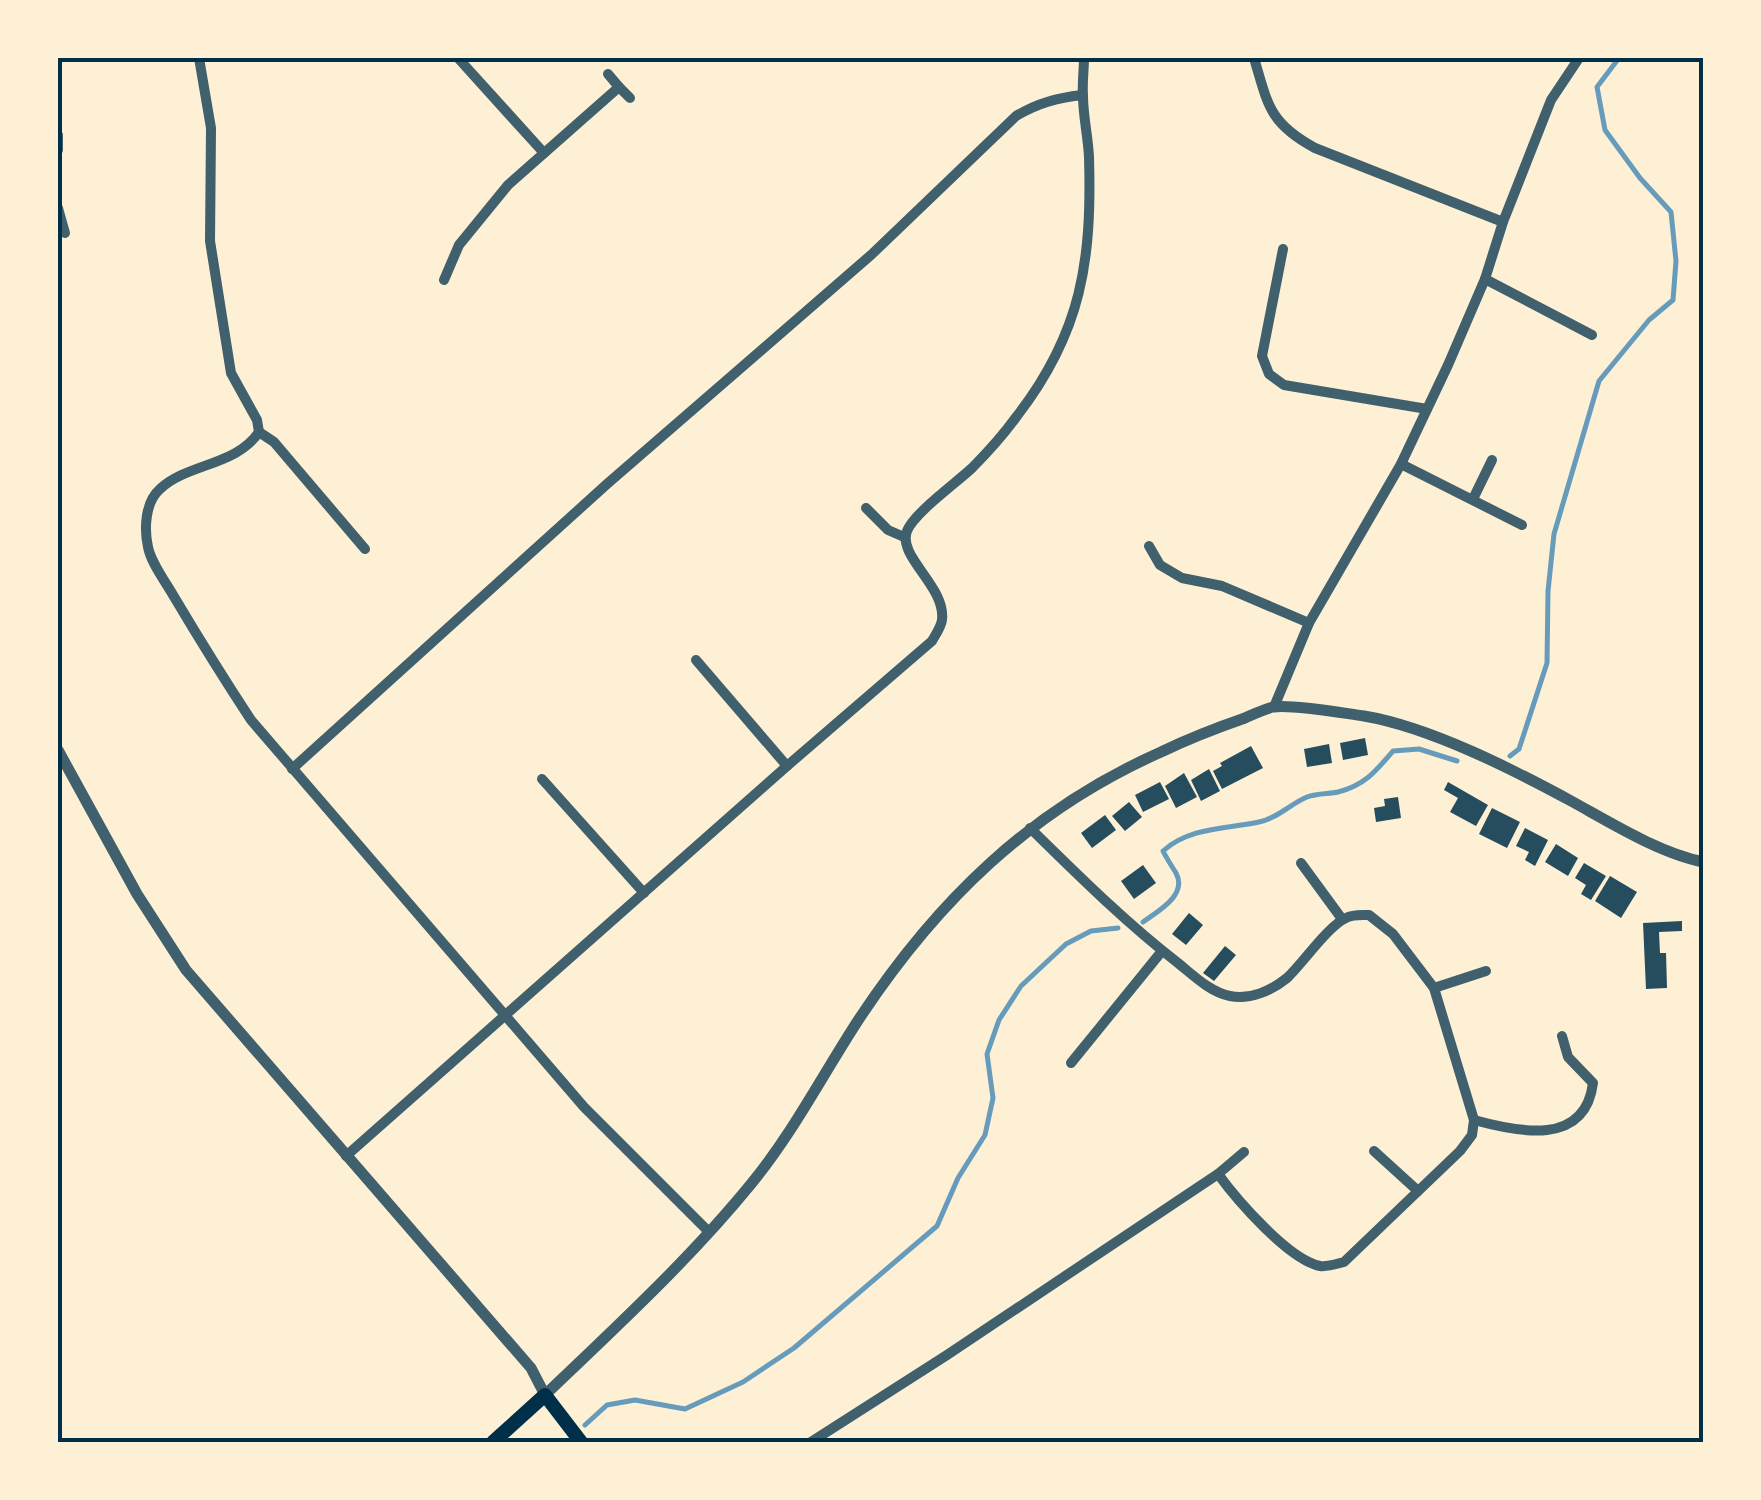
<svg xmlns="http://www.w3.org/2000/svg" width="1761" height="1500" font-family="Quicksand,sans-serif">
  <rect width="100%" height="100%" fill="#fdf0d5"/>
  <g fill="none" stroke-linecap="round" stroke-linejoin="round">
    <g stroke="#669bbc" stroke-width="5">
      <path d="M 1510,756 L 1519,749 L 1547,663 L 1548,591 L 1554,534 L 1599,381 L 1649,320 L 1673,300 L 1676,261 L 1671,212 L 1640,178 L 1605,130 L 1597,87 L 1619,58"/>
      <path d="M 1143,922 C 1158,911 1188,895 1176,873 C 1171,865 1167,859 1163,851 C 1190,827 1226,829 1259,822 C 1278,818 1290,804 1307,797 C 1317,793 1329,794 1338,792 C 1365,785 1376,771 1393,751 L 1419,749 L 1457,761"/>
      <path d="M 585,1425 L 607,1405 L 635,1400 L 685,1409 L 743,1382 L 794,1348 L 937,1226 L 958,1178 L 985,1135 L 993,1098 L 987,1054 L 999,1020 L 1021,986 L 1066,944 L 1091,931 L 1118,928"/>
    </g>
  </g>
  <g fill="#264d5e">
    <path d="M 1365,738 L 1368,755 L 1343,760 L 1340,743 Z"/>
    <path d="M 1329,744 L 1332,763 L 1307,767 L 1304,749 Z"/>
    <path d="M 1251,746 L 1263,768 L 1222,789 L 1213,771 L 1222,766 L 1220,763 Z"/>
    <path d="M 1209,769 L 1220,791 L 1201,801 L 1191,780 Z"/>
    <path d="M 1184,773 L 1197,797 L 1176,808 L 1165,786 Z"/>
    <path d="M 1160,782 L 1169,799 L 1143,812 L 1135,795 Z"/>
    <path d="M 1448,782 L 1488,805 L 1476,826 L 1450,812 L 1458,798 L 1444,790 Z"/>
    <path d="M 1398,797 L 1401,818 L 1376,822 L 1374,808 L 1385,806 L 1384,799 Z"/>
    <path d="M 1129,802 L 1142,817 L 1125,831 L 1112,816 Z"/>
    <path d="M 1492,808 L 1520,822 L 1507,848 L 1479,834 Z"/>
    <path d="M 1105,815 L 1116,830 L 1092,848 L 1081,833 Z"/>
    <path d="M 1525,828 L 1548,840 L 1535,866 L 1525,860 L 1529,852 L 1516,846 Z"/>
    <path d="M 1556,844 L 1578,858 L 1568,876 L 1545,862 Z"/>
    <path d="M 1584,863 L 1606,876 L 1591,900 L 1581,894 L 1586,885 L 1575,878 Z"/>
    <path d="M 1143,865 L 1156,883 L 1134,899 L 1121,881 Z"/>
    <path d="M 1610,876 L 1637,892 L 1621,918 L 1595,901 Z"/>
    <path d="M 1189,913 L 1203,925 L 1186,945 L 1172,934 Z"/>
    <path d="M 1682,921 L 1682,931 L 1659,932 L 1660,953 L 1666,953 L 1667,988 L 1646,989 L 1643,923 Z"/>
    <path d="M 1225,946 L 1236,955 L 1214,981 L 1203,973 Z"/>
  </g>
  <g fill="none" stroke-linecap="round" stroke-linejoin="round">
    <g stroke="#3f606c" stroke-width="10">
      <path d="M 199,58 L 211,128 L 210,241 L 231,373 L 257,420 L 259,432 C 236,466 188,463 160,489 C 145,502 144,529 148,547 C 151,563 165,581 173,595 C 198,637 224,679 251,720 L 584,1107 L 709,1232"/>
      <path d="M 458,58 L 544,153"/>
      <path d="M 1254,58 C 1268,105 1269,123 1315,148 L 1503,222"/>
      <path d="M 608,74 L 619,87"/>
      <path d="M 58,135 L 58,150"/>
      <path d="M 58,208 L 65,233"/>
      <path d="M 1283,249 L 1262,356 L 1269,374 L 1284,385 L 1427,409"/>
      <path d="M 1485,279 L 1592,335"/>
      <path d="M 444,280 L 459,245 L 508,185 L 619,87 L 630,98"/>
      <path d="M 259,432 L 274,442 L 365,549"/>
      <path d="M 1401,464 L 1522,525"/>
      <path d="M 1473,499 L 1492,460"/>
      <path d="M 866,508 L 888,530 L 904,537"/>
      <path d="M 1149,546 L 1160,565 L 1182,578 L 1222,586 L 1309,623"/>
      <path d="M 696,660 L 787,766"/>
      <path d="M 1274,707 L 1309,623 L 1401,464 L 1448,365 L 1485,279 L 1503,222 L 1551,100 L 1579,58"/>
      <path d="M 292,769 L 607,484 L 871,255 L 1016,116 C 1038,103 1057,98 1082,95"/>
      <path d="M 542,779 L 644,893"/>
      <path d="M 1030,828 C 1078,875 1125,922 1178,963 C 1193,975 1210,992 1230,996 C 1250,1000 1271,991 1287,978 C 1303,963 1328,926 1346,918 C 1353,914 1361,915 1369,915 L 1393,934 L 1434,988 L 1474,1120 L 1472,1135 L 1460,1151 L 1344,1262 C 1336,1264 1328,1267 1320,1266 C 1288,1259 1237,1200 1218,1174"/>
      <path d="M 1301,863 L 1342,919"/>
      <path d="M 1434,988 L 1486,971"/>
      <path d="M 1071,1063 L 1162,951"/>
      <path d="M 1474,1120 C 1518,1132 1585,1147 1593,1083 L 1568,1057 L 1562,1036"/>
      <path d="M 1374,1151 L 1418,1191"/>
      <path d="M 346,1156 L 787,766 L 932,641 C 936,634 941,627 942,620 C 946,586 897,557 907,531 C 914,513 956,483 972,468 C 988,452 1004,434 1017,416 C 1082,332 1092,260 1089,157 C 1088,136 1083,116 1083,96 C 1082,83 1084,70 1084,58"/>
      <path d="M 811,1442 L 947,1355 L 1218,1174 L 1244,1152"/>
    </g>
    <path stroke="#3f606c" stroke-width="11" d="M 58,750 L 137,894 L 186,970 L 531,1368 L 545,1395 C 616,1327 689,1260 751,1184 C 793,1133 823,1074 859,1019 C 937,901 1030,810 1161,752 C 1188,739 1216,728 1245,718 C 1254,714 1264,709 1273,707 C 1293,704 1342,713 1364,716 C 1430,727 1514,770 1573,802 C 1611,823 1661,854 1704,862"/>
    <path stroke="#003049" stroke-width="14" d="M 493,1442 L 545,1395 L 581,1442"/>
  </g>
  <rect width="1761" height="1500" fill="none" stroke="#fdf0d5" stroke-width="120"/>
  <rect x="60" y="60" width="1641" height="1380" fill="none" stroke="#003049" stroke-width="4"/>
</svg>
